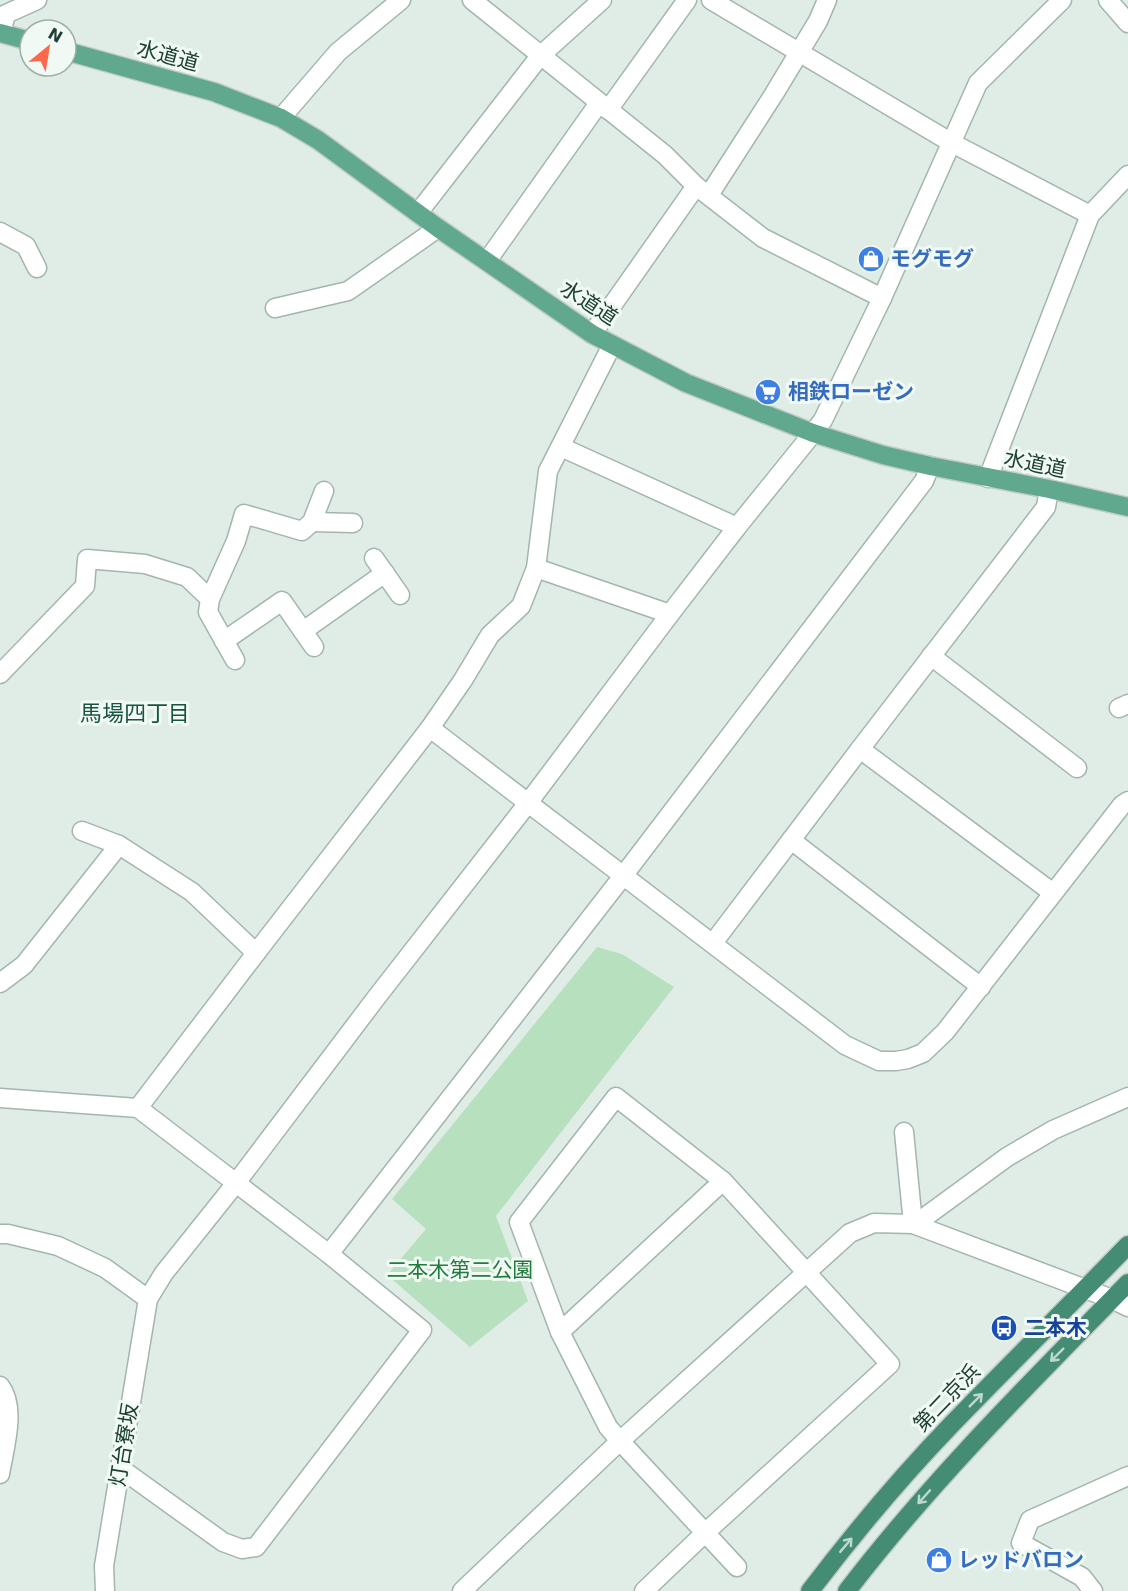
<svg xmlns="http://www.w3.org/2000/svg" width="1128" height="1591" font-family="'DejaVu Sans','Noto Sans JP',sans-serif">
  <rect width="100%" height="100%" fill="#e0ede6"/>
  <path fill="#b7e1be" d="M 597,947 L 622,954 L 674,987 L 496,1216 L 528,1301 L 470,1347 L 387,1275 L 426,1229 L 392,1199 Z"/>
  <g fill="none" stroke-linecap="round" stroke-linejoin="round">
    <defs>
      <g id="minor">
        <path d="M 472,0 L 665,155 L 696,186 L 763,238 L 882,298"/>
        <path d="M 711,0 L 952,143 L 1090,215"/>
        <path d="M 1,33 L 6,14 L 37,0"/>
        <path d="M 608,110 L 687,0"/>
        <path d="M 281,118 L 338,52 L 401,0"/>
        <path d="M 709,195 L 774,94 L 818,21 L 827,0"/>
        <path d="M 418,213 L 540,56 L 602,0"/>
        <path d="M 0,232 L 26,246 L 37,268"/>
        <path d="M 487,261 L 599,103"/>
        <path d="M 275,308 L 348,291 L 438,228"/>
        <path d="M 592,334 L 696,186"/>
        <path d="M 813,433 L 823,420 L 882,298 L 978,83 L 1062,0"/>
        <path d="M 561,447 L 737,527"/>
        <path d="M 988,478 L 1090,215 L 1128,175"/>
        <path d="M 312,522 L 353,523"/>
        <path d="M 374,558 L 400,595"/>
        <path d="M 536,568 L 670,614"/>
        <path d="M 303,631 L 385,573"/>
        <path d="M 224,641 L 282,601 L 314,647"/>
        <path d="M 931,656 L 1077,768"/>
        <path d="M 235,660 L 208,612 L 210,599 L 236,541 L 244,514 L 302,531 L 312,522 L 324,491"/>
        <path d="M 0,674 L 85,586 L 87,559 L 145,564 L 187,577 L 210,599"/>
        <path d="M 1119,708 L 1128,704"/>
        <path d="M 430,728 L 845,1045 L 879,1061 L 896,1061 L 908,1059 L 923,1053 L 945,1032 L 1122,805 L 1128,801"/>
        <path d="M 860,749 L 1053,893"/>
        <path d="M 82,831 L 119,845 L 192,892 L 256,953"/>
        <path d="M 791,840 L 981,987"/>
        <path d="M 713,943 L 860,749 L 1046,507 L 1049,489"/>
        <path d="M 0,983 L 24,965 L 119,845"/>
        <path d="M 138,1108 L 256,953 L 430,728 L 463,680 L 490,635 L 521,606 L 536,568 L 548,471 L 612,345"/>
        <path d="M 904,1132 L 913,1224 L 925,1217 L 1007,1157 L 1053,1130 L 1128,1097"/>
        <path d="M 0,1234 L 8,1234 L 58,1246 L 105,1268 L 148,1299"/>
        <path d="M 329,1254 L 623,876 L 924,481 L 930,466"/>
        <path d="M 560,1332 L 723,1181"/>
        <path d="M 0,1386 C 17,1408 4,1449 0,1474"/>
        <path d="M 120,1468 L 223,1542 L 242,1549 L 256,1547 L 422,1330 L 329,1254 L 236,1183"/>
        <path d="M 644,1591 L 706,1532 L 890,1364 L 723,1181 L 616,1097 L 519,1222 L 560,1332 L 608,1427 L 620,1441 L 737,1567"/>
        <path d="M 1093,1591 L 1082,1577 L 1021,1543 L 1030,1520 L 1128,1476"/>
      </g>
      <g id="tertiary">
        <path d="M 1108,0 L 1128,23"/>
        <path d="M 0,1098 L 138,1108 L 236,1183"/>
        <path d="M 105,1591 L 104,1566 L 148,1299 L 164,1273 L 236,1183 L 376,998 L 528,803 L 670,614 L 737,527 L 813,433"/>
        <path d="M 462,1591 L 620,1441 L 850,1233 L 874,1223 L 913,1224 L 1112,1299 L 1128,1307"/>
      </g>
      <g id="primary">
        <path d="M 0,33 L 30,41"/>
        <path d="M 66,51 L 214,92 L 281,118 L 318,140 L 438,228 L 592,334 L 686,383 L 813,433 L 883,455 L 930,466 L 1049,489 L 1128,507"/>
      </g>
      <g id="trunk">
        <path d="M 810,1591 C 854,1533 901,1477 952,1424 C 1010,1364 1070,1305 1128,1245"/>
        <path d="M 847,1591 C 932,1480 1031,1382 1128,1283"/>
      </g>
    </defs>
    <use href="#minor" stroke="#a2b6ad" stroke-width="21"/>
    <use href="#tertiary" stroke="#a2b6ad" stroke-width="21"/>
    <use href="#primary" stroke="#c0cac6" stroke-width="21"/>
    <use href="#trunk" stroke="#c0cac6" stroke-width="21"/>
    <use href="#minor" stroke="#fff" stroke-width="18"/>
    <use href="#tertiary" stroke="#fff" stroke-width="18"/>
    <use href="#primary" stroke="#60a88e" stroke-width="18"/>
    <use href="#trunk" stroke="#448c74" stroke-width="18"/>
  </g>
  <defs><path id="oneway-shaft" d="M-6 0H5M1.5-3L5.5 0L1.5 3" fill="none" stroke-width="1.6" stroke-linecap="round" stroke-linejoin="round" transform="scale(1.5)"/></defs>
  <g stroke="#bdd8ce">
    <use href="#oneway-shaft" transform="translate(1057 1355) rotate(135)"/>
    <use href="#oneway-shaft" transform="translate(976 1400) rotate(-45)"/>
    <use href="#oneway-shaft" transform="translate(924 1497) rotate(132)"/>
    <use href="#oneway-shaft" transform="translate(846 1545) rotate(-50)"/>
  </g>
  <defs>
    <symbol id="shop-disc" viewBox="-11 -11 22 22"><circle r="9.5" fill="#3f7fe0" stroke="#f1f9f5"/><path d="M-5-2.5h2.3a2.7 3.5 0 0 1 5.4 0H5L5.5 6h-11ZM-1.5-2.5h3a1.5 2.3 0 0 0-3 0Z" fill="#fff"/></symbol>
    <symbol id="supermarket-disc" viewBox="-11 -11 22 22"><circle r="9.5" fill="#3f7fe0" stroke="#f1f9f5"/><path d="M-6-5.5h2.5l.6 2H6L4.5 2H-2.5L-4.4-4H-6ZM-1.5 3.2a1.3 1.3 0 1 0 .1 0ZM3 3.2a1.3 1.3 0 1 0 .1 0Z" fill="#fff"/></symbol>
    <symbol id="bus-disc" viewBox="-11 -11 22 22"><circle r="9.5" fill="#1a4fb4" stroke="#f1f9f5"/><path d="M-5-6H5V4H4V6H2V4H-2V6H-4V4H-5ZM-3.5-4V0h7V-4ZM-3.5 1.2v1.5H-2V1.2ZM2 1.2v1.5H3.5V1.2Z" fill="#fff"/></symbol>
  </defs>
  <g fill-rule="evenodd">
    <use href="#shop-disc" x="856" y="244" width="30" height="30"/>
    <use href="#supermarket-disc" x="753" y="377" width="30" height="30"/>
    <use href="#bus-disc" x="989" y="1313" width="30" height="30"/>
    <use href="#shop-disc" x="924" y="1545" width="30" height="30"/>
  </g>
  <g text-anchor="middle" stroke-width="6" stroke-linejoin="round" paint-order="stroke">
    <g font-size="21" fill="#1f4034" stroke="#f1f9f5">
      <text transform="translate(168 56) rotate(15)" y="7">水道道</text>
      <text transform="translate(589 303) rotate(33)" y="7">水道道</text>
      <text transform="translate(1035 464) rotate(12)" y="7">水道道</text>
      <text transform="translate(947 1398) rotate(-46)" y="7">第二京浜</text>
      <text transform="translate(124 1445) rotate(-81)" y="7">灯台寮坂</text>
    </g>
    <g font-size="21" font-weight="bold" fill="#366cbe" stroke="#f1f9f5" text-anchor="start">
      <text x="890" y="266">モグモグ</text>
      <text x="788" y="399">相鉄ローゼン</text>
      <text x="958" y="1567">レッドバロン</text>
    </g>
    <g font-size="21" fill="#247b3e" stroke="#f1f9f5">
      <text x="460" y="1277">二本木第二公園</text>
    </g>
    <g font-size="21" font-weight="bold" fill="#164399" stroke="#f1f9f5" text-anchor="start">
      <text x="1024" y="1335">二本木</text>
    </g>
    <g font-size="22" fill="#185440" stroke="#f1f9f5">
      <text x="135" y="721">馬場四丁目</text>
    </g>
  </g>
  <g transform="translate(48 48) rotate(30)"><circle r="28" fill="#f1f9f5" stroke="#9dafa8" stroke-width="1.5"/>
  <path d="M0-4.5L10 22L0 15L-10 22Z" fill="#ff674d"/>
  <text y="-9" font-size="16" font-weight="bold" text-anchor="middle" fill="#1f4034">N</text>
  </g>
</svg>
